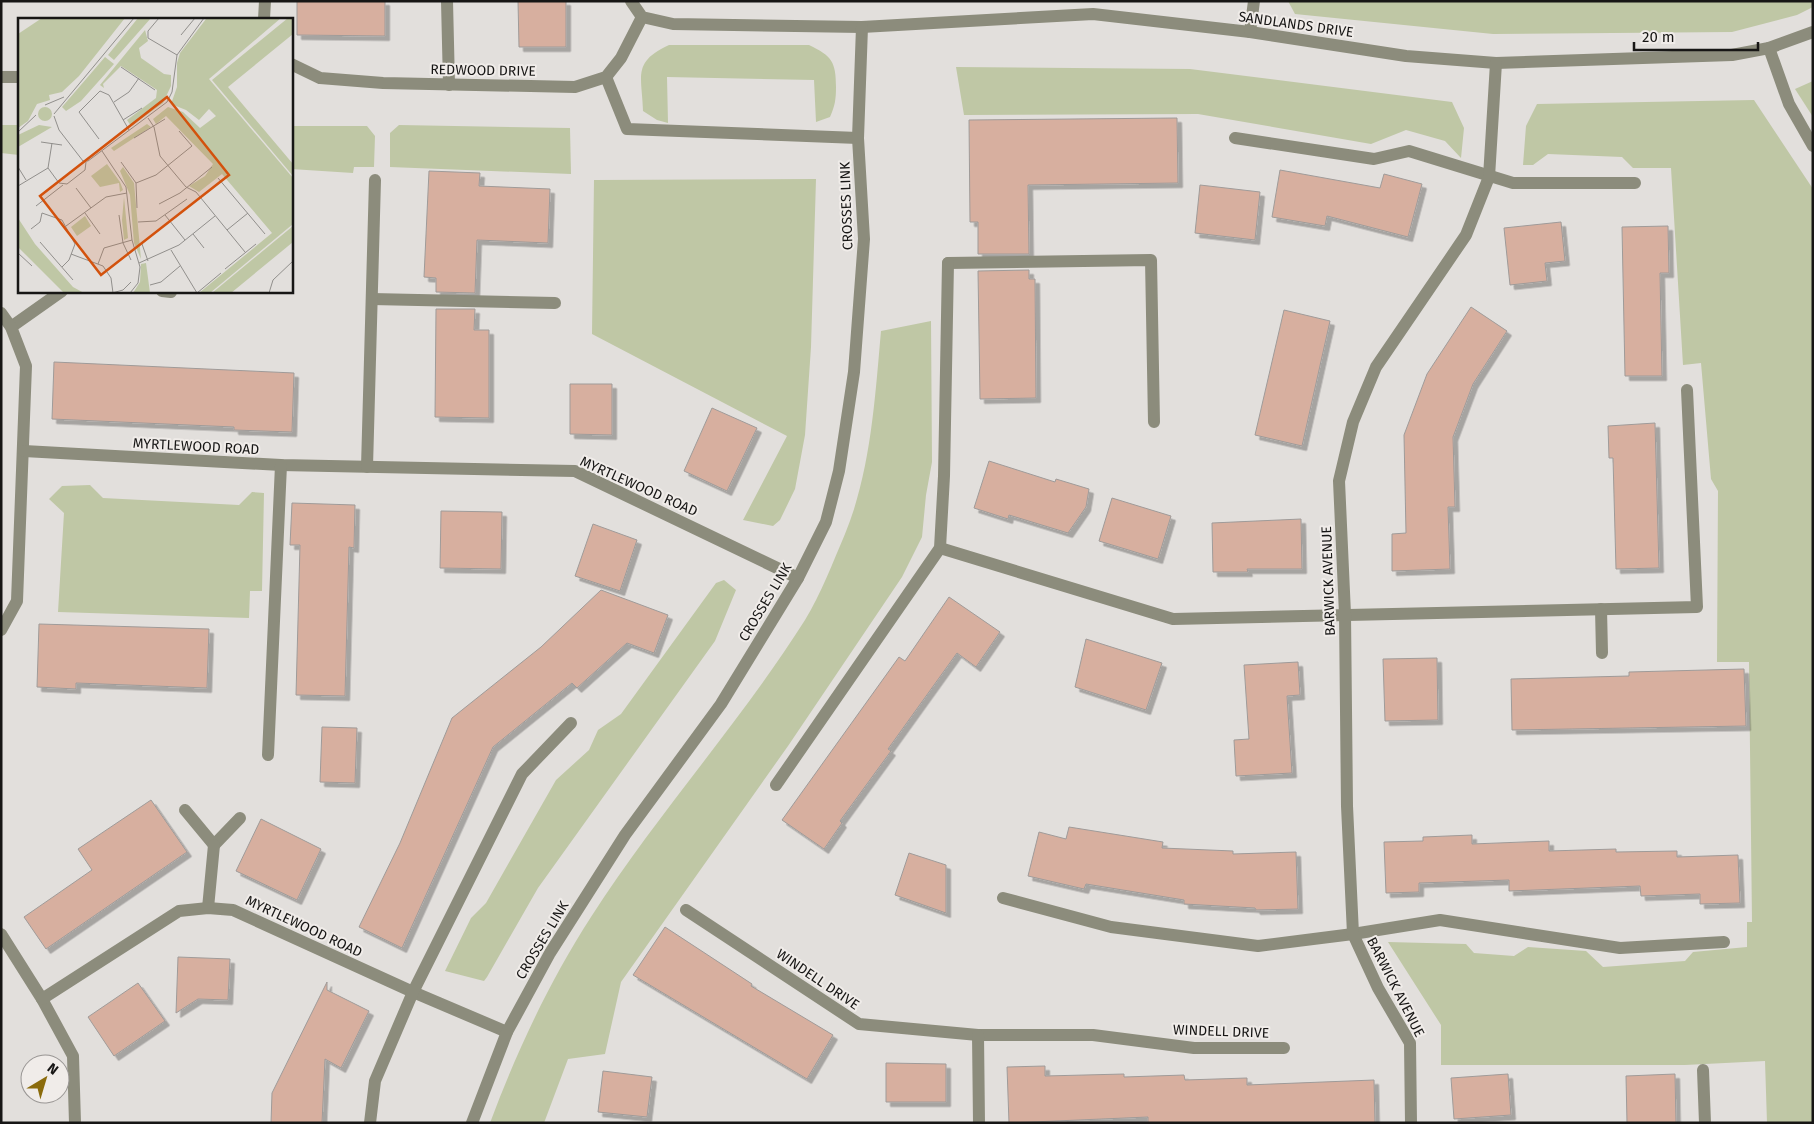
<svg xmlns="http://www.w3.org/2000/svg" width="1814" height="1124" font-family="'Fira Sans',sans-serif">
  <defs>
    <filter id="shadow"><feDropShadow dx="4.5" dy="4.5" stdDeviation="0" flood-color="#0004"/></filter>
  </defs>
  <rect width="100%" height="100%" fill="#e2dfdc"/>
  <g fill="#bfc7a5">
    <path d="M 1288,1 L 1813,1 L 1813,7 L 1797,15 L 1732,32 L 1493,34 L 1295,14 Z"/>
    <path d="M 669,45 L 809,45 C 832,56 836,62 836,87 C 836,99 835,106 830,117 L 816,122 L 814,80 L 667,77 L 668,123 L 657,120 L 643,111 C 642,76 632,62 669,45 Z"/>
    <path d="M 956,67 L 1190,69 L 1452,102 L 1464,128 L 1461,158 L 1445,141 L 1406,130 L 1371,144 L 1198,114 L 964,115 Z"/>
    <path d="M 1813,81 L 1813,117 L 1795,89 Z"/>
    <path d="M 1754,100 L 1813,189 L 1813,1123 L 1767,1123 L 1765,1061 L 1685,1065 L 1441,1065 L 1441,1025 L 1388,942 L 1466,944 L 1474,953 L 1514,956 L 1528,947 L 1586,951 L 1603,967 L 1685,961 L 1693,952 L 1747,947 L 1747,922 L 1752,922 L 1749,662 L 1717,662 L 1718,491 L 1711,479 L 1701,363 L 1683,365 L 1671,168 L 1633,168 L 1622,157 L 1548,154 L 1533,165 L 1523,165 L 1526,126 L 1537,104 Z"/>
    <path d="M 1,125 L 19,125 L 19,155 L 1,153 Z"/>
    <path d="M 399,125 L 570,128 L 571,174 L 390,167 L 390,133 Z"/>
    <path d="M 291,126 L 367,126 L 375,136 L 374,167 L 354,167 L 353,173 L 291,169 Z"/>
    <path d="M 816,179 L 811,347 L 805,435 L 795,489 L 780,520 L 773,526 L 743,520 L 787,436 L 592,334 L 594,180 Z"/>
    <path d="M 931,321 L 932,462 L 926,495 L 922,537 L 902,577 L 788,746 L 621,982 L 605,1054 L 568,1059 L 544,1123 L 490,1123 C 517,1051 549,982 591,917 C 657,814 740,723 805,620 C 821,594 833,562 845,534 C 871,471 875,398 881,331 Z"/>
    <path d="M 90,485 L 103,498 L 239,505 L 252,492 L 264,493 L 262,591 L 250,591 L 249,618 L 58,612 L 64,513 L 49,499 L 62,486 Z"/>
    <path d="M 724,580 L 736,590 L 715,641 L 538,888 L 487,977 L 484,981 L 445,971 L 471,918 L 486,903 L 556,780 L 589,750 L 598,730 L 621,714 L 716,583 Z"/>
  </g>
  <g fill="#d7af9f" stroke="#9f9b99" filter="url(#shadow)">
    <path d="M 297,1 L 385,1 L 385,36 L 297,35 Z"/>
    <path d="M 518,1 L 566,1 L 566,47 L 519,47 Z"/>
    <path d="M 1177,118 L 1178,183 L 1028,185 L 1029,254 L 978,254 L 978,222 L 970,222 L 969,120 Z"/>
    <path d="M 1280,170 L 1380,188 L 1384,174 L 1422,184 L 1408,237 L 1327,216 L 1325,226 L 1272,217 Z"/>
    <path d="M 429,171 L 480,173 L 479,186 L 550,189 L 548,243 L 477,240 L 475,293 L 436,292 L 436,278 L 424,277 Z"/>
    <path d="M 1200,185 L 1260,192 L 1255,240 L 1195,233 Z"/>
    <path d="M 1561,222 L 1565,261 L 1545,263 L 1547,281 L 1510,285 L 1504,228 Z"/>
    <path d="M 1668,226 L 1669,273 L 1660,273 L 1662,376 L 1625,376 L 1622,227 Z"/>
    <path d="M 1029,270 L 1029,279 L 1035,279 L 1036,398 L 980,399 L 978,271 Z"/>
    <path d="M 1471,307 L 1507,331 L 1473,384 L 1453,437 L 1455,507 L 1448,507 L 1450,569 L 1392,571 L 1392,534 L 1406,533 L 1404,435 L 1427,374 Z"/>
    <path d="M 436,309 L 475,309 L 474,330 L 489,330 L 489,418 L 435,417 Z"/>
    <path d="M 1284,310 L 1330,321 L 1302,446 L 1255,435 Z"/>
    <path d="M 54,362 L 294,373 L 292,432 L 234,430 L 234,427 L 52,419 Z"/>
    <path d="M 570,384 L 612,384 L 612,435 L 570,434 Z"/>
    <path d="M 712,408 L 757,428 L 727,491 L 684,471 Z"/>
    <path d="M 1655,423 L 1659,568 L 1616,569 L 1613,458 L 1609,458 L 1608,426 Z"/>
    <path d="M 989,461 L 1055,482 L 1056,479 L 1089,489 L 1086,507 L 1068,533 L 1009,515 L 1008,519 L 974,508 Z"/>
    <path d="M 1112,498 L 1171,516 L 1158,559 L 1099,541 Z"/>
    <path d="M 292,503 L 355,505 L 354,548 L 349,547 L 345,696 L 296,695 L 300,545 L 290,545 Z"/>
    <path d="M 441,511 L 502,512 L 501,569 L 440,568 Z"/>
    <path d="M 1301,519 L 1302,569 L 1247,569 L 1248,572 L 1213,572 L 1212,523 Z"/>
    <path d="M 593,524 L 637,540 L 620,591 L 575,576 Z"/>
    <path d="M 601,590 L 668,615 L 654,653 L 627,643 L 577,688 L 572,683 L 493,747 L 402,948 L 359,927 L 400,843 L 452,718 L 541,647 Z"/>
    <path d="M 949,597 L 1000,632 L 976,667 L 957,653 L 888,749 L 891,751 L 840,821 L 842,823 L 824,849 L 782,820 L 899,657 L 905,661 Z"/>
    <path d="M 39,624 L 209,629 L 207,688 L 76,683 L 76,689 L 37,687 Z"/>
    <path d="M 1086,639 L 1162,663 L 1146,710 L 1075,687 Z"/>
    <path d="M 1437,658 L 1438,720 L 1385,721 L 1383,659 Z"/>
    <path d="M 1298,662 L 1300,695 L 1287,696 L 1292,773 L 1236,776 L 1234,740 L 1249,739 L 1244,665 Z"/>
    <path d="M 1744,669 L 1746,726 L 1512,730 L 1511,679 L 1629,676 L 1629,672 Z"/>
    <path d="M 322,727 L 357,728 L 355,783 L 320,782 Z"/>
    <path d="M 151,800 L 187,852 L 46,949 L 24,917 L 92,870 L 78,849 Z"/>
    <path d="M 261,819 L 321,849 L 297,900 L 236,871 Z"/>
    <path d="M 1069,827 L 1163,842 L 1162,848 L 1233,851 L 1233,854 L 1296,852 L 1298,909 L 1256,910 L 1255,908 L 1184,904 L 1184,900 L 1086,884 L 1084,889 L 1028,876 L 1039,832 L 1066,839 Z"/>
    <path d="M 1472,835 L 1472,844 L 1549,841 L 1549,851 L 1616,849 L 1616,852 L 1677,851 L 1677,857 L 1738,855 L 1740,903 L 1700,904 L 1700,894 L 1641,896 L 1640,886 L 1509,891 L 1509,880 L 1419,883 L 1419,892 L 1386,893 L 1384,842 L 1423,841 L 1423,837 Z"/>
    <path d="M 909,853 L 946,865 L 946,913 L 895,895 Z"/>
    <path d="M 665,927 L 752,984 L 751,986 L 833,1035 L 807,1079 L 633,975 Z"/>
    <path d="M 178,957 L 230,959 L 228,1000 L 198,999 L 176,1013 Z"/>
    <path d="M 327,982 L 327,990 L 369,1011 L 341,1068 L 325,1059 L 322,1123 L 271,1123 L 272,1093 Z"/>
    <path d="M 138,983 L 165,1021 L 114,1056 L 88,1017 Z"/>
    <path d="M 886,1063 L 946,1064 L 946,1102 L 886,1102 Z"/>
    <path d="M 1045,1066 L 1045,1076 L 1124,1074 L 1124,1077 L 1184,1075 L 1185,1080 L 1247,1078 L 1247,1085 L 1374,1080 L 1375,1123 L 1148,1123 L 1148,1117 L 1009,1123 L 1007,1067 Z"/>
    <path d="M 603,1071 L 652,1077 L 647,1117 L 598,1112 Z"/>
    <path d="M 1508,1074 L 1511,1115 L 1454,1119 L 1451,1078 Z"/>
    <path d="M 1675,1074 L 1676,1123 L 1627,1123 L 1626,1076 Z"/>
  </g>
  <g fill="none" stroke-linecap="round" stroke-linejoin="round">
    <g stroke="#8c8c7c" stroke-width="12">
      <path d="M 447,1 L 449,85"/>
      <path d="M 1769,48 L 1789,104 L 1813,146"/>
      <path d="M 606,77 L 627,129 L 858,138"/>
      <path d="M 948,263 L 1151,260 L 1154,422"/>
      <path d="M 162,291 L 171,292"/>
      <path d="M 372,299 L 555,303"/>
      <path d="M 11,327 L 62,291"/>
      <path d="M 185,810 L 214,845 L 240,818"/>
      <path d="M 208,908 L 214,845"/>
    </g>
    <g stroke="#8c8c7c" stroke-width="12">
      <path d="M 631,1 L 642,17 L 673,24 L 862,27 L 1093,14 L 1250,32 L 1406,56 L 1496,63 L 1732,55 L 1769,48 L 1813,32"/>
      <path d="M 264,19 L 265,1"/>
      <path d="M 1250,32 L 1254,1"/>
      <path d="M 291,64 L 320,78 L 383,83 L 575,87 L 606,77 L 621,58 L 642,17"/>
      <path d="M 1,77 L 19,77"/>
      <path d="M 1235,138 L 1374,159 L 1409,151 L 1513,183 L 1635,183"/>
      <path d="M 1,313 L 11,327 L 26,366 L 17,601 L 1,630"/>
      <path d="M 24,451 L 281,465 L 575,471 L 798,578"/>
      <path d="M 367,467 L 375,180"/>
      <path d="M 940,548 L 1173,619 L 1697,607 L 1687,390"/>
      <path d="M 1601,609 L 1602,653"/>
      <path d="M 268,755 L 281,465"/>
      <path d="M 776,785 L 940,548 L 944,476 L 948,263"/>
      <path d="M 1003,898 L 1111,927 L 1258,946 L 1353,934 L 1440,920 L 1620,948 L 1724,942"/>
      <path d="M 686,910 L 859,1024 L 978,1035 L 1093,1035 L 1194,1048 L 1284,1048"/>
      <path d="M 1,934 L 42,999 L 73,1056 L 75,1123"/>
      <path d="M 42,999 L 179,911 L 208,908 L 233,910 L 413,992 L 507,1032"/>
      <path d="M 978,1035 L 979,1123"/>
      <path d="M 1703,1070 L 1705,1123"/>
      <path d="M 370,1123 L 375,1081 L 413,992 L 522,774 L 571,723"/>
      <path d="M 472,1123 L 507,1032 L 550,953 L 625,835 L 721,704 L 798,578 L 826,522 L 839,471 L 854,372 L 864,239 L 858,138 L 862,27"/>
      <path d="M 1411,1123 L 1410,1043 L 1378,988 L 1353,934 L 1347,806 L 1345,614 L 1339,481 L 1353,422 L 1376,367 L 1466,235 L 1489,177 L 1496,63"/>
    </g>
  </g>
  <g text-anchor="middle" stroke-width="4" stroke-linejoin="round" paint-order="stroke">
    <g font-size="14" fill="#171615" stroke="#f0ece9">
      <text transform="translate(1296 24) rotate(8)" y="5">SANDLANDS DRIVE</text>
      <text transform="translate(483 70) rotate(1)" y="5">REDWOOD DRIVE</text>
      <text transform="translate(846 206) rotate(-92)" y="5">CROSSES LINK</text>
      <text transform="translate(196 446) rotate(3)" y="5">MYRTLEWOOD ROAD</text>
      <text transform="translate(639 486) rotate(24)" y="5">MYRTLEWOOD ROAD</text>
      <text transform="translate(1328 581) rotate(-92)" y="5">BARWICK AVENUE</text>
      <text transform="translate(765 602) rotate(-59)" y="5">CROSSES LINK</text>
      <text transform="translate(304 926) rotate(25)" y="5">MYRTLEWOOD ROAD</text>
      <text transform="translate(542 940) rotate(-59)" y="5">CROSSES LINK</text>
      <text transform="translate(818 979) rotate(34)" y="5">WINDELL DRIVE</text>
      <text transform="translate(1396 987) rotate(63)" y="5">BARWICK AVENUE</text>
      <text transform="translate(1221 1031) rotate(2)" y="5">WINDELL DRIVE</text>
    </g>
  </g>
  <g transform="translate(18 18)">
    <rect width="275" height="275" fill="#e2dfdc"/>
    <path d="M 24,0 L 107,0 L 61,58 L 44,74 L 31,77 L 32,82 L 19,86 L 10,103 L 0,110 L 0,16 ZM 120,0 L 133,0 L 96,42 L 90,37 ZM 263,0 L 191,61 L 275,160 L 275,206 L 192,275 L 181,275 L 254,215 L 204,156 L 181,174 L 171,168 L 187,158 L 195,146 L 148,98 L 138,106 L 135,101 L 150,89 L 165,94 L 182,110 L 198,98 L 191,91 L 181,102 L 168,92 L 153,86 L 159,69 L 159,45 L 162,35 L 188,1 ZM 270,0 L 275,0 L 275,16 L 210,69 L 275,146 L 275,158 L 194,62 ZM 127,12 L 130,23 L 121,30 L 123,40 L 146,56 L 153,57 L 153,68 L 145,85 L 113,108 L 109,102 L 138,80 L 139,72 L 103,48 L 85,66 L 86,70 L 82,67 ZM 87,39 L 96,46 L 63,83 L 48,93 L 44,89 ZM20 96a7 7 0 1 1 14 0a7 7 0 1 1-14 0ZM 129,106 L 133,109 L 96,133 L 93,130 ZM 21,107 L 34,109 L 0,129 L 0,117 ZM 89,146 L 102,164 L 105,172 L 102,174 L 101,165 L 82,169 L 73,158 ZM 105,149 L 116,165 L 123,241 L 116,225 L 112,177 L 102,153 ZM 106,179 L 110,220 L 106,222 L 104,202 ZM 67,198 L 73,208 L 59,218 L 53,209 ZM 0,200 L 17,226 L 55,269 L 66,275 L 46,275 L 0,229 ZM 275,208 L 275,224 L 213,275 L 194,275 ZM 128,245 L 132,275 L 115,275 L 122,264 L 123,246 Z" fill="#bfc7a5"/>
    <path fill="none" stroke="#918f8c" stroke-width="1" d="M 141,0 L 130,13 L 130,20 L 159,37M 163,17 L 177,0M 103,49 L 137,72M 96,84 L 111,74 L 121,60M 27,87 L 46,79M 36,96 L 116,0M 36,98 L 41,112 L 65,143 L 70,143 L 149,84 L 154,74 L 159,37 L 186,0M 130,100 L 136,109 L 142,138 L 168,169 L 178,174 L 227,234M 105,102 L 124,90M 0,114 L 18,97M 116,120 L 147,101M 81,121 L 61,94 L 82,73 L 91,77 L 111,112M 23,124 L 44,127M 84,133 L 108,169 L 114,222 L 122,249 L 120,265 L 112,275M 103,144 L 118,165 L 119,190M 0,149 L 8,162M 30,150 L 34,125M 200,160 L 247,216M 118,165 L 138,157 L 174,128 L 161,113M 0,168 L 30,150 L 41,165 L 49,166 L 67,152 L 68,144M 58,170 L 73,190M 141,186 L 162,175 L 194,149M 18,188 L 45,167M 67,195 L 82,216M 101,197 L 105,225 L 113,242M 147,197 L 167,222M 120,204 L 138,203 L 169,181M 48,208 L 88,179 L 109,175M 13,211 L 22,204 L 24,195 L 44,202 L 57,226 L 51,242 L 44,249M 209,212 L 230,195M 175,216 L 186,230M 22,224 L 55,262M 124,226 L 130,243M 153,232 L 179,275M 0,235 L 14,248M 53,236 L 85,248 L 93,260 L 95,275M 121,245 L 161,227 L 197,198M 80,246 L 86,230 L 114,222M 207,251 L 238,226M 132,267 L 143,264 L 162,248M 94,275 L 105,272 L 113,264M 179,275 L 203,255M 251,275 L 255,262 L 275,243"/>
    <path fill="#d3520d" fill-opacity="0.15" stroke="#d3520d" stroke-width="2.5" d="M 149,79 L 211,157 L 83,257 L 22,178 Z"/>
    <rect width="275" height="275" fill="none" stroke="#171615" stroke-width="2.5"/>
  </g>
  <rect width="1814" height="1124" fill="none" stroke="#171615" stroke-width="5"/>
  <g transform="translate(45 1079) rotate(38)"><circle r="24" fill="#f0ece9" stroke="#999694"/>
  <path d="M0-4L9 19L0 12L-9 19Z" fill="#8b6b0b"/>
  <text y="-8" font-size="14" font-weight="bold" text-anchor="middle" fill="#171615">N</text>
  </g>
  <path d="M1634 42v8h124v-8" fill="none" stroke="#171615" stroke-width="2.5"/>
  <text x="1642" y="42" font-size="15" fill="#171615" stroke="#f0ece9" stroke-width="4" paint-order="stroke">20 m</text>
</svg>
